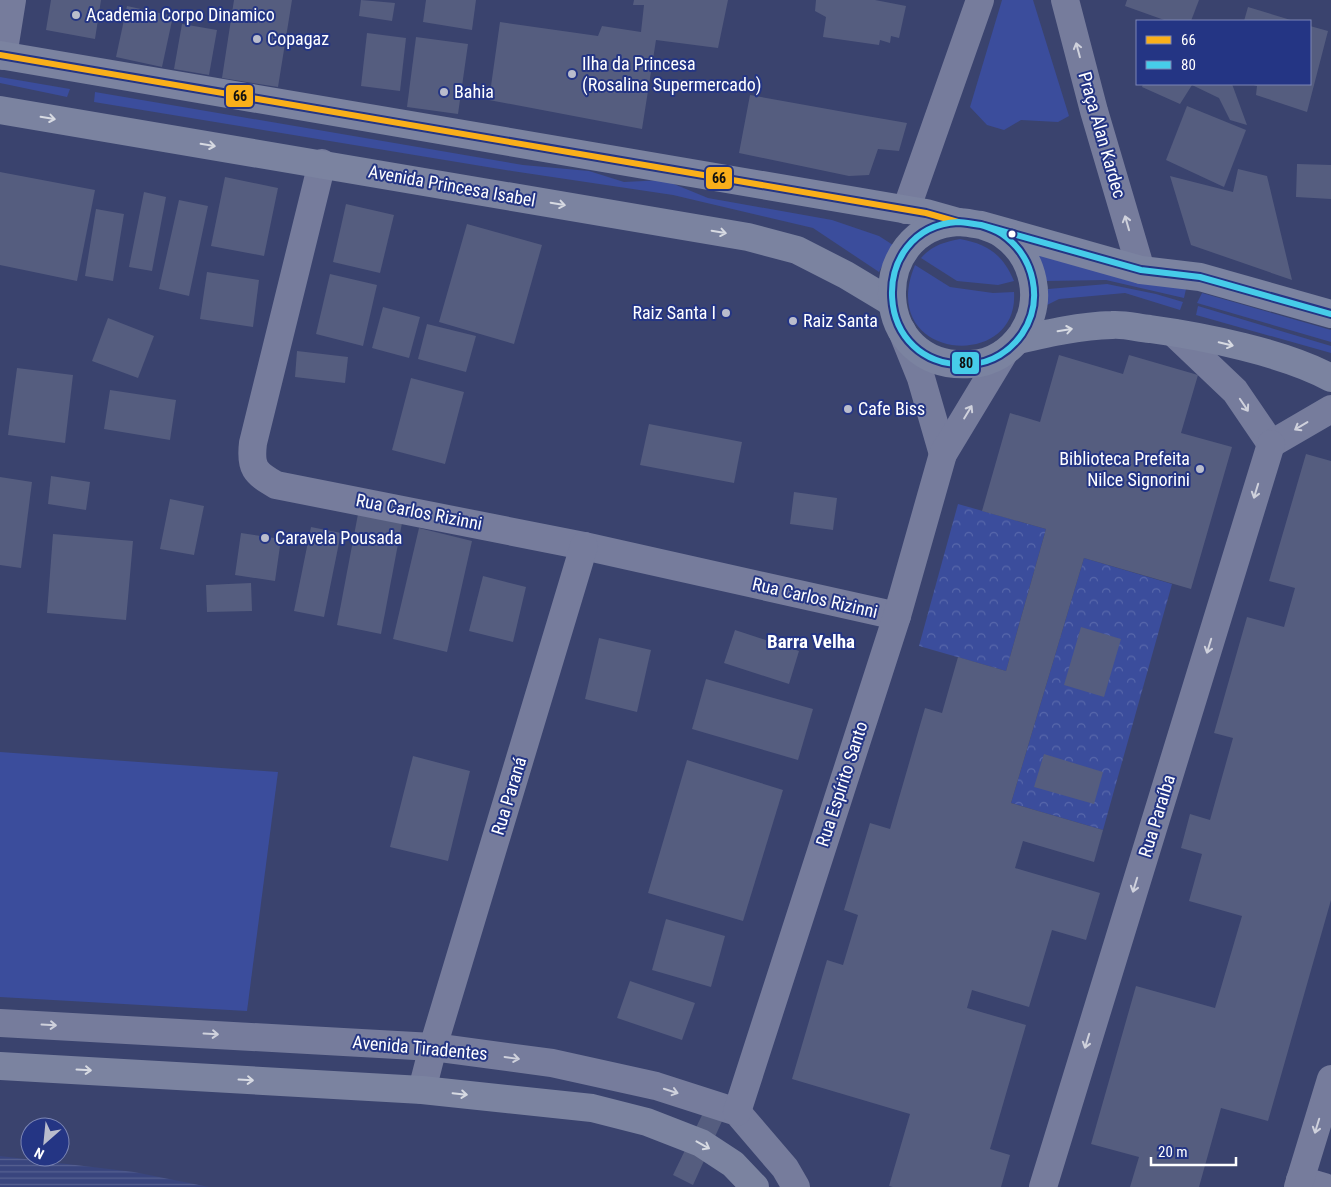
<svg xmlns="http://www.w3.org/2000/svg" width="1331" height="1187" font-family="'Roboto Condensed',sans-serif">
  <defs>
    <pattern id="forest-crowns" width="20" height="18" patternUnits="userSpaceOnUse" patternTransform="scale(1.25)"><rect width="20" height="18" fill="#3b4d9c"/><path d="M2 6a3 3 0 1 1 6 0M12 15a3 3 0 1 1 6 0" fill="none" stroke="#5868ab"/></pattern>
    <pattern id="water-rules" width="6" height="5" patternUnits="userSpaceOnUse" patternTransform="scale(1.25)"><rect width="6" height="5" fill="#39457e"/><path d="M0 2.5h6" fill="none" stroke="#576191"/></pattern>
  </defs>
  <rect width="100%" height="100%" fill="#3a436e"/>
  <g fill="#3b4d9c">
    <path d="M 1002,0 L 1033,0 L 1069,116 L 1058,122 L 1021,120 L 1004,130 L 987,125 L 970,107 Z"/>
    <path d="M 0,77 L 70,89 L 67,97 L 0,83 Z"/>
    <path d="M 95,92 L 523,165 L 589,171 L 624,182 L 664,180 L 708,198 L 832,220 L 879,236 L 893,245 L 879,272 L 813,228 L 673,195 L 512,171 L 94,102 Z"/>
    <path d="M 960,239 C 988,244 1003,255 1014,281 L 998,285 L 957,281 L 921,258 C 932,245 945,242 960,239 Z"/>
    <path d="M 1029,249 L 1186,289 L 1184,298 L 1106,280 L 1046,281 Z"/>
    <path d="M 915,265 L 950,287 L 993,293 L 1014,292 C 1020,373 875,361 915,265 Z"/>
    <path d="M 1107,284 L 1156,294 L 1183,302 L 1180,310 L 1125,293 L 1059,299 L 1043,307 L 1048,289 Z"/>
    <path d="M 1202,293 L 1331,330 L 1331,342 L 1197,303 Z"/>
    <path d="M 1198,306 L 1331,346 L 1331,353 L 1196,315 Z"/>
    <path d="M 0,752 L 278,772 L 247,1011 L 0,997 Z"/>
  </g>
  <g fill="url(#forest-crowns)">
    <path d="M 958,504 L 1046,529 L 1006,671 L 919,646 Z"/>
    <path d="M 1084,558 L 1172,584 L 1103,830 L 1011,803 Z"/>
  </g>
  <path fill="url(#water-rules)" d="M 0,1156 L 134,1172 L 209,1187 L 0,1187 Z"/>
  <g fill="#555d7f">
    <path d="M 51,0 L 101,0 L 95,39 L 46,30 Z"/>
    <path d="M 234,0 L 292,0 L 278,87 L 222,78 Z"/>
    <path d="M 361,0 L 395,3 L 392,21 L 359,16 Z"/>
    <path d="M 426,0 L 476,0 L 472,30 L 423,22 Z"/>
    <path d="M 634,0 L 728,0 L 718,48 L 656,40 L 642,129 L 489,100 L 500,22 L 598,36 L 602,26 L 641,32 L 644,5 L 633,5 Z"/>
    <path d="M 816,0 L 875,0 L 906,6 L 899,38 L 891,36 L 890,43 L 880,40 L 879,45 L 823,37 L 826,17 L 815,11 Z"/>
    <path d="M 1127,0 L 1199,0 L 1191,21 L 1167,21 L 1125,6 Z"/>
    <path d="M 127,6 L 173,16 L 162,67 L 116,57 Z"/>
    <path d="M 1248,7 L 1294,21 L 1244,21 Z"/>
    <path d="M 182,24 L 217,30 L 209,75 L 174,69 Z"/>
    <path d="M 1310,26 L 1328,31 L 1307,112 L 1256,95 L 1257,86 L 1250,84 L 1310,84 Z"/>
    <path d="M 367,33 L 406,38 L 400,91 L 361,86 Z"/>
    <path d="M 416,37 L 468,44 L 458,114 L 407,107 Z"/>
    <path d="M 1143,84 L 1232,84 L 1247,125 L 1230,120 L 1219,98 L 1192,85 L 1180,104 L 1142,87 Z"/>
    <path d="M 750,95 L 861,115 L 907,123 L 899,151 L 878,149 L 869,175 L 849,176 L 739,153 Z"/>
    <path d="M 1187,106 L 1246,130 L 1224,187 L 1166,160 Z"/>
    <path d="M 1297,164 L 1331,165 L 1331,199 L 1296,197 Z"/>
    <path d="M 1238,169 L 1267,176 L 1292,280 L 1191,245 L 1170,176 L 1233,192 Z"/>
    <path d="M 0,172 L 95,190 L 77,281 L 0,265 Z"/>
    <path d="M 225,177 L 278,188 L 264,256 L 211,246 Z"/>
    <path d="M 144,192 L 166,197 L 152,271 L 129,267 Z"/>
    <path d="M 179,200 L 208,206 L 189,296 L 159,289 Z"/>
    <path d="M 346,204 L 394,215 L 380,273 L 333,262 Z"/>
    <path d="M 96,209 L 124,214 L 113,281 L 85,276 Z"/>
    <path d="M 467,224 L 542,245 L 514,344 L 439,322 Z"/>
    <path d="M 207,272 L 259,280 L 253,327 L 200,319 Z"/>
    <path d="M 330,274 L 377,285 L 363,346 L 316,334 Z"/>
    <path d="M 383,307 L 420,317 L 409,358 L 372,348 Z"/>
    <path d="M 108,318 L 154,336 L 138,378 L 92,361 Z"/>
    <path d="M 427,324 L 476,336 L 466,372 L 418,359 Z"/>
    <path d="M 297,351 L 348,357 L 345,383 L 295,377 Z"/>
    <path d="M 1059,355 L 1123,374 L 1129,355 L 1198,375 L 1181,433 L 1232,447 L 1191,589 L 1084,558 L 1011,803 L 1103,830 L 1094,862 L 1023,841 L 1015,868 L 1100,893 L 1086,940 L 1052,930 L 1029,1007 L 972,990 L 967,1008 L 1026,1025 L 990,1149 L 1010,1155 L 1001,1187 L 893,1187 L 889,1186 L 910,1114 L 792,1079 L 827,960 L 843,965 L 858,915 L 844,910 L 870,823 L 890,829 L 925,708 L 942,713 L 958,657 L 1006,671 L 1046,529 L 982,511 L 1010,413 L 1040,422 Z"/>
    <path d="M 17,368 L 73,375 L 65,443 L 8,435 Z"/>
    <path d="M 411,378 L 464,392 L 445,464 L 392,450 Z"/>
    <path d="M 110,390 L 176,400 L 170,440 L 104,429 Z"/>
    <path d="M 649,424 L 742,442 L 734,483 L 640,465 Z"/>
    <path d="M 1306,454 L 1331,461 L 1331,900 L 1268,1121 L 1221,1108 L 1199,1187 L 1130,1187 L 1139,1157 L 1091,1144 L 1136,986 L 1215,1008 L 1242,916 L 1189,901 L 1202,854 L 1181,848 L 1190,814 L 1210,820 L 1233,738 L 1214,733 L 1247,617 L 1284,627 L 1295,588 L 1269,581 Z"/>
    <path d="M 51,476 L 90,482 L 86,510 L 48,504 Z"/>
    <path d="M 0,477 L 32,482 L 21,568 L 0,565 Z"/>
    <path d="M 794,492 L 837,498 L 833,530 L 790,524 Z"/>
    <path d="M 170,499 L 204,506 L 194,555 L 160,549 Z"/>
    <path d="M 358,514 L 402,523 L 381,634 L 337,625 Z"/>
    <path d="M 311,527 L 341,533 L 324,617 L 294,611 Z"/>
    <path d="M 419,528 L 472,541 L 447,652 L 393,639 Z"/>
    <path d="M 241,533 L 281,539 L 275,581 L 235,575 Z"/>
    <path d="M 53,534 L 133,541 L 126,620 L 47,613 Z"/>
    <path d="M 483,576 L 526,587 L 513,642 L 469,631 Z"/>
    <path d="M 251,583 L 252,611 L 207,612 L 206,585 Z"/>
    <path d="M 1081,627 L 1121,639 L 1104,697 L 1064,685 Z"/>
    <path d="M 735,630 L 799,651 L 789,684 L 724,663 Z"/>
    <path d="M 599,638 L 651,650 L 637,712 L 585,699 Z"/>
    <path d="M 706,679 L 813,709 L 798,760 L 692,729 Z"/>
    <path d="M 1044,754 L 1103,772 L 1094,804 L 1034,787 Z"/>
    <path d="M 413,756 L 470,771 L 448,861 L 390,847 Z"/>
    <path d="M 687,760 L 783,790 L 743,921 L 648,893 Z"/>
    <path d="M 666,919 L 725,936 L 711,987 L 652,970 Z"/>
    <path d="M 630,981 L 695,1003 L 682,1040 L 617,1018 Z"/>
    <path d="M 705,1109 L 723,1119 L 693,1185 L 673,1175 Z"/>
  </g>
  <g fill="none" stroke-linecap="round" stroke-linejoin="round">
    <g stroke="#767c9c" stroke-width="28">
      <path d="M 1065,0 L 1094,111 L 1141,270"/>
      <path d="M 3,56 L 12,0"/>
      <path d="M 322,163 L 253,443 C 250,468 255,473 276,485 L 584,546 L 897,616"/>
      <path d="M 906,210 L 980,0"/>
      <path d="M 902,331 L 921,378 L 943,454"/>
      <path d="M 1174,333 L 1235,391 L 1271,444"/>
      <path d="M 1271,444 L 1331,409"/>
      <path d="M 0,1023 L 433,1047 L 552,1063 L 656,1086 L 737,1112 L 785,1168 L 796,1187"/>
      <path d="M 422,1090 L 433,1047 L 584,546"/>
      <path d="M 737,1112 L 897,616 L 943,454 L 1004,353"/>
      <path d="M 1300,1180 L 1324,1187"/>
      <path d="M 1043,1187 L 1271,444"/>
      <path d="M 1298,1187 L 1331,1079"/>
    </g>
    <g stroke="#7b83a0" stroke-width="28">
      <path d="M 0,55 L 926,213 L 958,222"/>
      <path d="M 0,110 L 748,237 L 797,250 L 846,275 L 891,302"/>
      <path d="M 981,225 C 987,227 996,230 1002,234 C 1035,257 1044,301 1022,334 C 1010,351 992,363 971,364 C 870,372 866,227 958,222 C 965,222 973,224 981,225 L 1141,270 L 1200,277 L 1331,314"/>
      <path d="M 1018,340 C 1049,333 1080,326 1112,325 C 1125,324 1138,328 1150,329 C 1202,336 1286,353 1331,378"/>
      <path d="M 0,1066 L 422,1090 L 592,1108 L 647,1122 L 701,1143 L 733,1164 L 755,1187"/>
    </g>
    <defs>
      <path id="bus-1" d="M 0,55 L 926,213 L 958,222"/>
      <path id="bus-2" d="M 981,225 C 987,227 996,230 1002,234 C 1035,257 1044,301 1022,334 C 1010,351 992,363 971,364 C 870,372 866,227 958,222 C 965,222 973,224 981,225 L 1141,270 L 1200,277 L 1331,314"/>
    </defs>
    <use href="#bus-1" stroke="#243584" stroke-width="10"/>
    <use href="#bus-2" stroke="#243584" stroke-width="10"/>
    <use href="#bus-1" stroke="#f9af1a" stroke-width="6"/>
    <use href="#bus-2" stroke="#46cce9" stroke-width="6"/>
  </g>
  <defs><path id="oneway-shaft" d="M-6 0H5M1.5-3L5.5 0L1.5 3" fill="none" stroke-width="1.6" stroke-linecap="round" stroke-linejoin="round" transform="scale(1.25)"/></defs>
  <g stroke="#cfd1dc">
    <use href="#oneway-shaft" transform="translate(1078 50) rotate(-105)"/>
    <use href="#oneway-shaft" transform="translate(1127 223) rotate(-106)"/>
    <use href="#oneway-shaft" transform="translate(1244 405) rotate(56)"/>
    <use href="#oneway-shaft" transform="translate(968 412) rotate(-59)"/>
    <use href="#oneway-shaft" transform="translate(1301 426) rotate(149)"/>
    <use href="#oneway-shaft" transform="translate(1256 491) rotate(107)"/>
    <use href="#oneway-shaft" transform="translate(1209 646) rotate(107)"/>
    <use href="#oneway-shaft" transform="translate(1135 885) rotate(107)"/>
    <use href="#oneway-shaft" transform="translate(49 1025) rotate(3)"/>
    <use href="#oneway-shaft" transform="translate(211 1034) rotate(3)"/>
    <use href="#oneway-shaft" transform="translate(1087 1041) rotate(107)"/>
    <use href="#oneway-shaft" transform="translate(512 1058) rotate(8)"/>
    <use href="#oneway-shaft" transform="translate(671 1091) rotate(18)"/>
    <use href="#oneway-shaft" transform="translate(1317 1126) rotate(107)"/>
  </g>
  <g stroke="#d7dae2">
    <use href="#oneway-shaft" transform="translate(48 118) rotate(9)"/>
    <use href="#oneway-shaft" transform="translate(208 145) rotate(9)"/>
    <use href="#oneway-shaft" transform="translate(558 204) rotate(10)"/>
    <use href="#oneway-shaft" transform="translate(719 232) rotate(10)"/>
    <use href="#oneway-shaft" transform="translate(1065 330) rotate(-9)"/>
    <use href="#oneway-shaft" transform="translate(1226 344) rotate(13)"/>
    <use href="#oneway-shaft" transform="translate(84 1070) rotate(3)"/>
    <use href="#oneway-shaft" transform="translate(246 1080) rotate(3)"/>
    <use href="#oneway-shaft" transform="translate(460 1094) rotate(6)"/>
    <use href="#oneway-shaft" transform="translate(703 1145) rotate(29)"/>
  </g>
  <g fill="#babdcc" stroke="#243584" stroke-width="2">
    <circle cx="76" cy="15" r="5"/>
    <circle cx="257" cy="39" r="5"/>
    <circle cx="572" cy="74" r="5"/>
    <circle cx="444" cy="92" r="5"/>
    <circle cx="726" cy="313" r="5"/>
    <circle cx="793" cy="321" r="5"/>
    <circle cx="848" cy="409" r="5"/>
    <circle cx="1200" cy="469" r="5"/>
    <circle cx="265" cy="538" r="5"/>
  </g>
  <circle fill="#fff" stroke="#243584" stroke-width="2" cx="1012" cy="234" r="4.5"/>
  <g text-anchor="middle" stroke-width="4" stroke-linejoin="round" paint-order="stroke">
    <g font-size="18" fill="#fff" stroke="#243584" text-anchor="start">
      <text x="86" y="21">Academia Corpo Dinamico</text>
      <text x="267" y="45">Copagaz</text>
      <text x="582" y="70">Ilha da Princesa<tspan x="582" dy="21">(Rosalina Supermercado)</tspan></text>
      <text x="454" y="98">Bahia</text>
      <text x="716" y="319" text-anchor="end">Raiz Santa I</text>
      <text x="803" y="327">Raiz Santa</text>
      <text x="858" y="415">Cafe Biss</text>
      <text x="1190" y="465" text-anchor="end">Biblioteca Prefeita<tspan x="1190" dy="21">Nilce Signorini</tspan></text>
      <text x="275" y="544">Caravela Pousada</text>
    </g>
    <g font-size="18" fill="#fff" stroke="#243584">
      <text transform="translate(1102 135) rotate(74)" y="6">Praça Alan Kardec</text>
      <text transform="translate(452 186) rotate(10)" y="6">Avenida Princesa Isabel</text>
      <text transform="translate(419 512) rotate(11)" y="6">Rua Carlos Rizinni</text>
      <text transform="translate(815 598) rotate(13)" y="6">Rua Carlos Rizinni</text>
      <text transform="translate(842 784) rotate(-72)" y="6">Rua Espírito Santo</text>
      <text transform="translate(509 796) rotate(-73)" y="6">Rua Paraná</text>
      <text transform="translate(1157 816) rotate(-73)" y="6">Rua Paraíba</text>
      <text transform="translate(420 1048) rotate(5)" y="6">Avenida Tiradentes</text>
    </g>
    <g font-size="19" font-weight="bold" fill="#fff" stroke="#243584">
      <text x="811" y="648">Barra Velha</text>
    </g>
  </g>
  <g stroke="#243584" stroke-width="2">
    <rect x="225" y="84" width="29" height="24" rx="5" fill="#f9af1a"/>
    <rect x="705" y="166" width="28" height="24" rx="5" fill="#f9af1a"/>
    <rect x="951" y="351" width="29" height="24" rx="5" fill="#46cce9"/>
  </g>
  <g font-size="14" text-anchor="middle" font-weight="bold" fill="#111">
    <text x="240" y="101">66</text>
    <text x="719" y="183">66</text>
    <text x="966" y="368">80</text>
  </g>
  <rect x="1136" y="20" width="175" height="65" fill="#243584" stroke="#7c86b5"/>
  <rect x="1146" y="36" width="25" height="8" fill="#f9af1a" stroke="#7c86b5"/>
  <text x="1181" y="45" font-size="15" fill="#ffffff">66</text>
  <rect x="1146" y="61" width="25" height="8" fill="#46cce9" stroke="#7c86b5"/>
  <text x="1181" y="70" font-size="15" fill="#ffffff">80</text>
  <g transform="translate(45 1142) rotate(207)"><circle r="24" fill="#243584" stroke="#7c86b5"/>
  <path d="M0-4L9 19L0 12L-9 19Z" fill="#babdcc"/>
  <text y="-8" font-size="14" font-weight="bold" text-anchor="middle" fill="#ffffff">N</text>
  </g>
  <path d="M1151 1157v8h85v-8" fill="none" stroke="#ffffff" stroke-width="2.5"/>
  <text x="1158" y="1157" font-size="15" fill="#ffffff" stroke="#243584" stroke-width="4" paint-order="stroke">20 m</text>
</svg>
